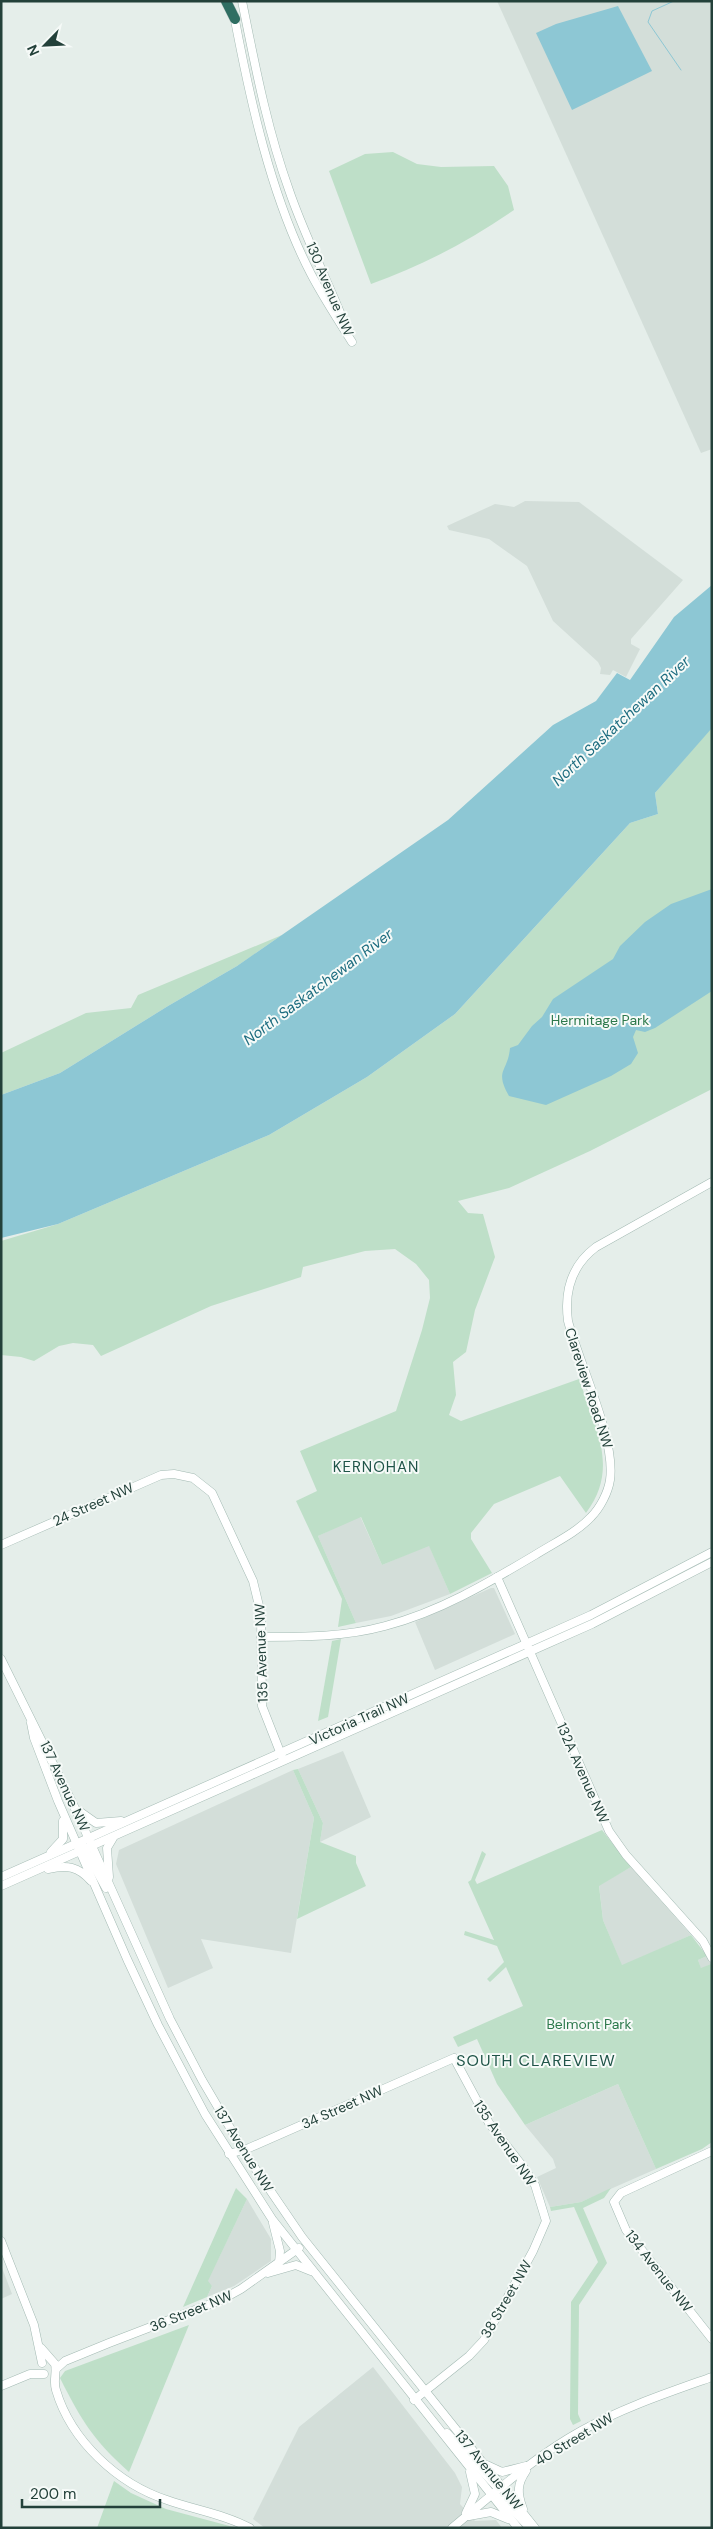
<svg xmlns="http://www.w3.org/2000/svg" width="713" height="2529" font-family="'DM Sans',sans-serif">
  <rect width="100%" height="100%" fill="#e5eeea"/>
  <g fill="#d3ded9">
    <path d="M 497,1 L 712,1 L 712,449 L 701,453 Z"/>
    <path d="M 525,501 L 579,502 L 683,580 L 631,639 L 631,644 L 640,649 L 626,677 L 613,670 L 610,675 L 600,674 L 601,668 L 598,662 L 553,621 L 527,566 L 489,539 L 449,530 L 447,526 L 495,504 L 514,507 Z"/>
    <path d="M 360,1516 L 382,1565 L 429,1545 L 450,1594 L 391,1616 L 356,1623 L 318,1536 Z"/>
    <path d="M 491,1588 L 494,1588 L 515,1634 L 435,1670 L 415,1622 Z"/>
    <path d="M 343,1751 L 371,1817 L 320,1842 L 323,1823 L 298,1769 Z"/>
    <path d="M 293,1770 L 314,1818 L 291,1953 L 201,1939 L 213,1968 L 168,1988 L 116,1864 L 119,1850 Z"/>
    <path d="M 631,1867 L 691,1935 L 622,1966 L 603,1920 L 599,1885 Z"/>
    <path d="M 707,1956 L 711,1964 L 701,1969 L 698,1960 Z"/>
    <path d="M 618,2084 L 656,2169 L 581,2202 L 550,2207 L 537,2177 L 556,2168 L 553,2159 L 525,2125 Z"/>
    <path d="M 247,2199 L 271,2239 L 271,2261 L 234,2286 L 207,2297 L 212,2286 L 207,2282 Z"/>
    <path d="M 1,2265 L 12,2294 L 1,2299 Z"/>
    <path d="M 373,2367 L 455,2473 L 462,2487 L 460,2504 L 475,2521 L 496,2520 L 502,2528 L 265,2528 L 253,2519 L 299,2427 Z"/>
  </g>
  <g fill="#bedfc8">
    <path d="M 393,152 L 417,164 L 441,167 L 494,166 L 508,186 L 514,210 C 469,241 422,266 371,284 L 329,171 L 365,154 Z"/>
    <path d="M 712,727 L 712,1089 L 590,1151 L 509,1188 L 458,1201 L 468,1213 L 483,1214 L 495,1257 L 475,1310 L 466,1352 L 453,1362 L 456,1395 L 449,1415 L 461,1421 L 579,1379 C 595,1427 620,1468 586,1513 L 560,1476 L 494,1504 L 471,1533 L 471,1539 L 492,1573 L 450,1594 L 429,1546 L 382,1565 L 361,1517 L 318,1536 L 356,1623 L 338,1627 L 342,1599 L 296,1501 L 317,1491 L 300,1451 L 396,1411 L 422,1330 L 430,1298 L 429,1280 L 416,1264 L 395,1249 L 365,1251 L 303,1267 L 301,1277 L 211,1306 L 101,1356 L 93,1345 L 73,1343 L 59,1346 L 34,1361 L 21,1357 L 1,1355 L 1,1241 L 58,1224 L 269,1135 L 367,1077 L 455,1014 L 630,823 L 658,814 L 655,793 Z"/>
    <path d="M 282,935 L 237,966 L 168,1006 L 60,1073 L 1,1095 L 1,1053 L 86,1013 L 131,1008 L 138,995 Z"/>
    <path d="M 341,1639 L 328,1717 L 318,1721 L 332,1641 Z"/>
    <path d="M 298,1769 L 323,1823 L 320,1842 L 356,1856 L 356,1863 L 366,1886 L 297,1919 L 314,1818 L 293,1770 Z"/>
    <path d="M 602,1830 L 631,1867 L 599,1886 L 603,1920 L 622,1965 L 691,1935 L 707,1956 L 698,1960 L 701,1968 L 711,1964 L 712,1967 L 712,2142 L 702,2149 L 656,2169 L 618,2084 L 525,2125 L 497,2084 L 477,2039 L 458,2047 L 453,2037 L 523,2006 L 506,1967 L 490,1982 L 487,1979 L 504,1962 L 497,1946 L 464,1935 L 465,1931 L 494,1940 L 468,1882 L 471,1880 L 482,1851 L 486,1854 L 475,1880 L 477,1884 Z"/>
    <path d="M 236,2188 L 247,2199 L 208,2281 L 212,2286 L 207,2297 L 183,2307 Z"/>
    <path d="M 611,2188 L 604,2198 L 583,2208 L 607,2263 L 579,2305 L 578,2414 L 581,2421 L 573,2425 L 570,2419 L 571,2302 L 598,2262 L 574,2207 L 551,2211 L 550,2207 L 581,2202 Z"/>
    <path d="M 189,2325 L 129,2472 C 94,2441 81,2420 60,2378 L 65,2371 Z"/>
    <path d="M 114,2481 L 131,2493 L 166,2509 L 237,2528 L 97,2528 Z"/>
  </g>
  <g fill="#8dc7d4">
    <path d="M 618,6 L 652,71 L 572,110 L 536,33 L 556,24 Z"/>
    <path d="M 712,585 L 712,728 L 655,793 L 658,814 L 630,823 L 455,1014 L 367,1077 L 269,1135 L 58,1224 L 1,1238 L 1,1095 L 60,1073 L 168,1006 L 237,966 L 448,820 L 553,725 L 596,701 L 617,673 L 630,680 L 674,617 Z"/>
    <path d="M 712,889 L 712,991 L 655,1028 L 645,1032 L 636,1030 L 633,1037 L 638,1053 L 631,1064 L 611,1076 L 546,1105 L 509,1096 C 494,1070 508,1072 510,1048 L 518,1045 L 532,1026 L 542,1017 L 553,999 L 613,959 L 620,946 L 645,922 L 671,904 Z"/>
  </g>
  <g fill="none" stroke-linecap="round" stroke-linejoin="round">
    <path stroke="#8dc7d4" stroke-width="1" d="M 674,1 L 652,11 L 648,22 L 681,70"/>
    <defs>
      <g id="secondary">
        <path d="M 242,1 C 255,65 267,129 289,190 C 305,237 328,281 346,327"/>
        <path d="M 234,15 C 250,100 271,197 311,274 C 323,297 338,320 352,342"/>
        <path d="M 1,1545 L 161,1475 L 174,1474 L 193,1478 L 212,1493 L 253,1581 L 261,1614 L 262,1706 L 282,1757"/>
        <path d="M 497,1577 L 609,1831 L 626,1855 L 703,1941 L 712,1958"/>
        <path d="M 261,1637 C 303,1637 345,1637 385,1626 C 439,1612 488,1583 535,1555 C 554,1543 576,1533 591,1517 C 600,1508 608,1493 610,1480 C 616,1439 579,1363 568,1321 C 564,1291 572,1265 596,1247 L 712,1182"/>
        <path d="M 1,1659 L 73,1804 L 170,2019 L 202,2080 L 246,2155 L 302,2237 L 535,2528"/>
        <path d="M 31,1723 L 34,1738 L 58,1801 L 127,1959 L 158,2025 L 205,2114 L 272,2219 L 518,2528"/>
        <path d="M 79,1811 L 96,1823 L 121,1821"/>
        <path d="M 83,1846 L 106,1888"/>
        <path d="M 51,1852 L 63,1839 L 63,1821"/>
        <path d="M 48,1869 C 67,1865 78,1866 91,1881"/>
        <path d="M 1,1877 L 591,1615 L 712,1552"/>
        <path d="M 109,1877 L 107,1848 L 113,1838"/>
        <path d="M 1,1886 L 592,1624 L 712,1562"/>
        <path d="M 712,2151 L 621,2193 L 614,2202 L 626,2230 L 712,2339"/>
        <path d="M 229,2154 L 249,2148 L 454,2058 L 489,2123 L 524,2168 L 535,2185 L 546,2221 L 533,2251 L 484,2340 L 469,2356 L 414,2400"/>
        <path d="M 273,2223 L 280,2251 L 279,2263"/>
        <path d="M 1,2241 L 34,2325 L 42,2363"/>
        <path d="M 268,2273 L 296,2265 L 311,2271"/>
        <path d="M 41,2348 L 55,2364 C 57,2373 53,2381 56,2390 C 71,2441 118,2484 167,2500 C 195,2510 224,2514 250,2528"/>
        <path d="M 56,2369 L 65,2361 L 109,2343 L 221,2300 L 241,2289 L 299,2248"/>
        <path d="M 1,2386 L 30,2374 L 44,2374"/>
        <path d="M 447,2433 L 495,2485"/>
        <path d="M 487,2465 L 502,2472 L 526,2466"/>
        <path d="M 492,2495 L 501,2498 L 530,2528"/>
        <path d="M 523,2509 C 517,2493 517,2484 526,2471"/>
        <path d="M 466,2513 L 475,2494 L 470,2472"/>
        <path d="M 469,2516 L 491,2512 L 508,2519"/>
        <path d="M 452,2528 C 493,2494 534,2457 581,2431 C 622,2408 667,2393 712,2377"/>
      </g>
      <path id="highway" d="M 226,1 L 235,19"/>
    </defs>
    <use href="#secondary" stroke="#a3bab3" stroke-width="9"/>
    <use href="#highway" stroke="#c1cac8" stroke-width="11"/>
    <use href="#secondary" stroke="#fff" stroke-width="8"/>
    <use href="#highway" stroke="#2f6e62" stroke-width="10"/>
  </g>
  <g text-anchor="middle" stroke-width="4" stroke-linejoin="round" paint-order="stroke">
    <g font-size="14" fill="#23413a" stroke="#f6faf8">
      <text transform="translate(330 289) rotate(67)" y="5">130 Avenue NW</text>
      <text transform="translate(589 1388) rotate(72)" y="5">Clareview Road NW</text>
      <text transform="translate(93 1504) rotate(-24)" y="5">24 Street NW</text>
      <text transform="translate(261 1653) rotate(-92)" y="5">135 Avenue NW</text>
      <text transform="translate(359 1719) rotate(-24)" y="5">Victoria Trail NW</text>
      <text transform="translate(583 1773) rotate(66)" y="5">132A Avenue NW</text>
      <text transform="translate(65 1786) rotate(65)" y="5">137 Avenue NW</text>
      <text transform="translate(342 2107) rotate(-24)" y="5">34 Street NW</text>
      <text transform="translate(505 2143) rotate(56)" y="5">135 Avenue NW</text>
      <text transform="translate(244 2149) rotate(58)" y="5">137 Avenue NW</text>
      <text transform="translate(659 2271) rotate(52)" y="5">134 Avenue NW</text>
      <text transform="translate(506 2299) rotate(-60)" y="5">38 Street NW</text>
      <text transform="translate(191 2311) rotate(-22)" y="5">36 Street NW</text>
      <text transform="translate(574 2439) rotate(-31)" y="5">40 Street NW</text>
      <text transform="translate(489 2470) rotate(51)" y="5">137 Avenue NW</text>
    </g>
    <g font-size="14" fill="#2d794c" stroke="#f6faf8">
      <text x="600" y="1025">Hermitage Park</text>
      <text x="589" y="2029">Belmont Park</text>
    </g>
    <g font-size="15" font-style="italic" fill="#1c6c7f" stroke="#f6faf8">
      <text transform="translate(621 721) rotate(-43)" y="5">North Saskatchewan River</text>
      <text transform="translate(318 987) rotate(-37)" y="5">North Saskatchewan River</text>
    </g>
    <g font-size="15" letter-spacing="1" fill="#1f5448" stroke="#f6faf8">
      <text x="376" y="1472">KERNOHAN</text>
    </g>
    <g font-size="16" letter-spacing="1" fill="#1f5448" stroke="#f6faf8">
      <text x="536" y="2066">SOUTH CLAREVIEW</text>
    </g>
  </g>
  <rect width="713" height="2529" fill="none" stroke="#23413a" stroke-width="5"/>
  <g transform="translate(45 45) rotate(246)" stroke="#f6faf8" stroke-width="4" paint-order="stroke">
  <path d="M0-4L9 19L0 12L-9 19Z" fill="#23413a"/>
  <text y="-8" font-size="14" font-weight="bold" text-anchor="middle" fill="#23413a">N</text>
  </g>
  <path d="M22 2499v8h138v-8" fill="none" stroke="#23413a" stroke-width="2.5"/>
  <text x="30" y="2499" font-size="15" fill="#23413a" stroke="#f6faf8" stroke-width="4" paint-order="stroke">200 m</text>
</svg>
